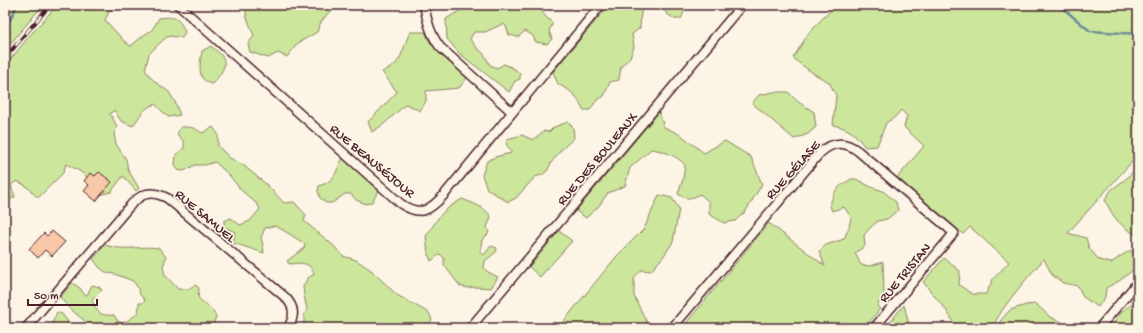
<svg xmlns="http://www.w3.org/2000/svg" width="1143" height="333" font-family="'Gochi Hand',sans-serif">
  <rect width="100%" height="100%" fill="#fcf5e5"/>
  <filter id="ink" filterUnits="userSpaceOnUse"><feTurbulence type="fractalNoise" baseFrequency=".025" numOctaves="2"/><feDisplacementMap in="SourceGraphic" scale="8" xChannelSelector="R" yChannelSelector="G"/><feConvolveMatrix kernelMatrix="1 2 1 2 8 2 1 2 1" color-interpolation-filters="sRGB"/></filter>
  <g filter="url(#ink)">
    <g fill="#cce69c" stroke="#8b8264">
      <path d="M 9,5 L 43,5 L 5,50 L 5,10 Z"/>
      <path d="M 57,5 L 114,5 L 109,12 L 105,20 L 125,42 L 131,46 L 144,35 L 152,30 L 159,18 C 174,16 179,17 185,32 L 182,38 L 171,36 L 167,37 L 161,42 L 149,54 L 145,70 L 154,81 L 169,92 L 175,102 L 180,115 L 168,117 L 155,104 C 143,108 140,116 133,126 L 121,121 L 114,110 L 110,114 L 117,126 L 114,134 L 116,144 L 126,159 L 128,170 L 139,188 L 136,191 L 123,176 L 111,192 L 99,195 C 89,177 85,173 66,164 L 63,173 L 38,198 L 26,186 L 17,181 L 11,185 L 15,197 L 8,201 L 5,201 L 5,66 L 26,40 Z"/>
      <path d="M 246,5 L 342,5 L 329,12 L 321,22 L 317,32 L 298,43 L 287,57 L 278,53 L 268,58 L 250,52 L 248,44 L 254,36 L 246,15 Z"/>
      <path d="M 469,5 L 536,5 L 547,18 L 553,23 L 549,31 L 552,39 L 547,44 L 536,42 L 532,35 L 525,31 L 518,37 L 509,35 L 506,26 L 503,24 L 485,32 L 474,32 L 470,39 L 477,48 L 484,54 L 490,65 L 497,68 L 504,64 L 515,69 L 520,74 L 520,79 L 515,81 L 509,92 L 460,54 L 447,39 L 446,19 Z"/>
      <path d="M 609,5 L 646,5 L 641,12 L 640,28 L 632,34 L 634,47 L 630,57 L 621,67 L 619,80 L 610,82 L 604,96 L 596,101 L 590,110 L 583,110 L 577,98 L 570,91 L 558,84 L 553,72 Z"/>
      <path d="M 661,5 L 680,5 L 684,12 L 681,19 L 674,19 L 666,13 Z"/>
      <path d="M 836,5 L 1138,5 L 1138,155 L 1068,233 L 1086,238 L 1089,248 L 1099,260 L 1111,263 L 1121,256 L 1131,250 L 1137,257 L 1132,271 L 1119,281 L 1106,288 L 1105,297 L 1098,307 L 1083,297 L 1078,286 L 1063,283 L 1052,275 L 1044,259 C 1027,278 1003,305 992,328 L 957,328 L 946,310 L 923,282 L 944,258 L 960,271 L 959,285 L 972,294 L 986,294 L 993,279 L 1009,262 L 970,227 L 963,234 L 897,178 L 924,146 L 904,127 L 907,116 L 901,110 L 895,117 L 886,123 L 877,146 L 865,147 C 854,133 851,129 833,125 L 836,95 L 829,82 C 815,75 805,68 793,58 L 810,31 Z"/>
      <path d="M 410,32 L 425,32 L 431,44 L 441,55 L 467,78 L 459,88 L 426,91 L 426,101 L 420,111 L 406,104 L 384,124 L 372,132 L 368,122 L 397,92 L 382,72 C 385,70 390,69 393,66 C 402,60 405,42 410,32 Z"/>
      <path d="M 211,46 C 214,49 221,53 223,58 C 228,66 218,78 212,84 C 196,81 200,64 202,51 Z"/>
      <path d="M 773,92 L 788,92 L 797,101 L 814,112 L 816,127 L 808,134 L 794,139 L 752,103 L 759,95 Z"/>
      <path d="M 659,112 L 664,127 L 681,135 L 704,153 L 725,141 L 751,157 L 762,184 L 746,211 L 735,221 L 724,223 L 709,214 L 709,202 L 700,194 C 691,199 687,200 678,194 L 683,179 L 685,165 C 676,155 664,151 651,149 L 630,168 L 625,186 L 608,193 L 598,207 L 586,218 L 576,211 Z"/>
      <path d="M 568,122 L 573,127 L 574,138 L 561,150 L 551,163 L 547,171 L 542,175 L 535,177 L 516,198 L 508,202 L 487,189 L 482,175 L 487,161 L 495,157 L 511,153 L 511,151 L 506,144 L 507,139 L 522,135 L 533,140 L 544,131 L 549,132 L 554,127 Z"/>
      <path d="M 181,127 C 190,127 194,127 202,133 L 213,127 L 218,134 L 218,146 L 230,158 L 243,165 L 267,185 L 284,203 L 294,202 L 306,215 L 304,221 L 334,246 L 343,256 L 356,260 L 371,270 L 397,295 L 429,313 L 432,320 L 425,328 L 304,328 L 304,316 L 307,309 L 304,296 L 303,286 L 308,278 L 314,274 C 310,261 300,263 289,264 L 287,261 L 304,248 L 305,244 C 295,238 286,231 275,226 L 265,228 L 261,238 L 263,245 L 264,253 L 233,243 L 235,232 L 224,227 L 224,221 L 231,218 L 240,225 L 250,221 L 260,209 L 258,205 L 241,190 L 229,175 L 215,162 L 205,165 L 195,165 L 184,171 L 177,170 L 175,164 L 176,155 L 184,148 L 184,142 L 177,134 Z"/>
      <path d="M 343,158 L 379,190 L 372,202 L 366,204 L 356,200 L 351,194 L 345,194 L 332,203 L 326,203 L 320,198 L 318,191 L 319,186 C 337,180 334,173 343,158 Z"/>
      <path d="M 1135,169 L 1138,171 L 1138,236 C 1120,226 1114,219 1105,200 L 1111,190 L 1127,178 Z"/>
      <path d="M 851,179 L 856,179 L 871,187 L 883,191 L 896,202 L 898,210 L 887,219 L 878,221 L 870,228 L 864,235 L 865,246 L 855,253 L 861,265 L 870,266 L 883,262 L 884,294 L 877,306 L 880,309 L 865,328 L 682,328 L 769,223 L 825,266 L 819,251 L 826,245 L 844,239 L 849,227 L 851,217 L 844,207 L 832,211 L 830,206 C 834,189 837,188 851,179 Z"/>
      <path d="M 659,195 L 672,198 L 679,209 L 673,242 L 663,257 L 651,271 L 641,270 L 634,278 L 634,296 L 648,325 L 647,328 L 558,328 L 616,257 L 644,229 Z"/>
      <path d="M 462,199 C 472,203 486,207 491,217 L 487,227 L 489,233 L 482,240 L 480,252 L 484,255 L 491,246 L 497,248 L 496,252 L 485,261 L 484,268 L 488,272 L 498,277 L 491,288 L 474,287 L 468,288 L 460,286 L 444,265 L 444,258 L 440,254 L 431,261 L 428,254 L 426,236 C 431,230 434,223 439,217 C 445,209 454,204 462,199 Z"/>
      <path d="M 559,231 L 572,241 L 540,277 L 529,267 Z"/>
      <path d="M 105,245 C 125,252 139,245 159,248 L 166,257 L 163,267 L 165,275 L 178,289 L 188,289 L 195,285 L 199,288 C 198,300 197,298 207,305 C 211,308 213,312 216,316 L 214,323 L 214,328 L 93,328 L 68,307 L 60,297 L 72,283 L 80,288 L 84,294 L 87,295 L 92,285 L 99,287 L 102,290 L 92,300 C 97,313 100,316 114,315 L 117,320 L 121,323 L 127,321 L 138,313 L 139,303 L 143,303 L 145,300 L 140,295 L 138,288 L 133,281 L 115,274 L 107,273 L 100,268 L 93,259 Z"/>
      <path d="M 1136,303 L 1138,307 L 1138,328 L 1114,328 L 1113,324 C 1120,314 1124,307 1136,303 Z"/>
      <path d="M 1036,304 L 1050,317 L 1062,322 L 1068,328 L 1000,328 L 1000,321 L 1010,310 L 1026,305 Z"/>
      <path d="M 904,305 L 910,328 L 885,328 Z"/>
      <path d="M 57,312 L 62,314 L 68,322 L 65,328 L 50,328 Z"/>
    </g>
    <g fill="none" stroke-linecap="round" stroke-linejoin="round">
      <g stroke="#6f8f98" stroke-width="2.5">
        <path d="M 1059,5 L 1090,31 L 1138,34"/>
        <path d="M 5,28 L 11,18 L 17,5"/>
      </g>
    </g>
    <g fill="#f9c8a8" stroke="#4a1f2b">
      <path d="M 99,172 L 112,182 L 96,201 L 84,191 L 89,185 L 84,181 L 90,173 L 95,176 Z"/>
      <path d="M 52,231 L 65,242 L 52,256 L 45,250 L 38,258 L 29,249 L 44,233 L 47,236 Z"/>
    </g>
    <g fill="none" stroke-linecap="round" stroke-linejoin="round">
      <defs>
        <g id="minor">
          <path d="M 178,5 L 401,204 C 421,217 430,210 444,195 L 601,5"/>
          <path d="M 424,5 C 427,20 430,34 440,47 L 512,112"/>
          <path d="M 26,328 L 128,208 C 140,194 149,189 167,198 L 285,297 C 295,307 295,316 288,328"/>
          <path d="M 470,328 L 742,5"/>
          <path d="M 672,328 L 820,153 C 833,141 845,141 858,151 L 954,233 L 874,328"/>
          <path d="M 1099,328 L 1138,282"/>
        </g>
      </defs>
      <use href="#minor" stroke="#4a1f2b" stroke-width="11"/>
      <use href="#minor" stroke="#fcf5e5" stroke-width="8"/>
      <defs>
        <path id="rail" d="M 5,58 L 50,5"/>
      </defs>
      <use href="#rail" stroke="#4a1f2b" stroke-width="4"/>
      <use href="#rail" stroke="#fcf5e5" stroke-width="2.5" stroke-dasharray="8" stroke-linecap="butt"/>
    </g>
  </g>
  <g text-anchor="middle" stroke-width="3.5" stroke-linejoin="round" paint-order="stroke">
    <g font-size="14" fill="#4a1f2b" stroke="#fcf5e5">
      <text transform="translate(596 158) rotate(-50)" y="5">RUE DES BOULEAUX</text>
      <text transform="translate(373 160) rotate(40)" y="5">RUE BEAUSÉJOUR</text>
      <text transform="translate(792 169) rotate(-48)" y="5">RUE GÉLASE</text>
      <text transform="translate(206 215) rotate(40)" y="5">RUE SAMUEL</text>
      <text transform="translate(904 272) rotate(-50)" y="5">RUE TRISTAN</text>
    </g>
  </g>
  <rect width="1143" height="333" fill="none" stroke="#fcf5e5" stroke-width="20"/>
  <rect x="10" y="10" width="1123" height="313" fill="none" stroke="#4a1f2b" stroke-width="1.5" filter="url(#ink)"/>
  <path d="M28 299v6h69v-6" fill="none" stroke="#4a1f2b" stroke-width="2"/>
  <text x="34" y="299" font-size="12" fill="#4a1f2b" stroke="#fcf5e5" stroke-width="3" paint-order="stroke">50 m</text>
</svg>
